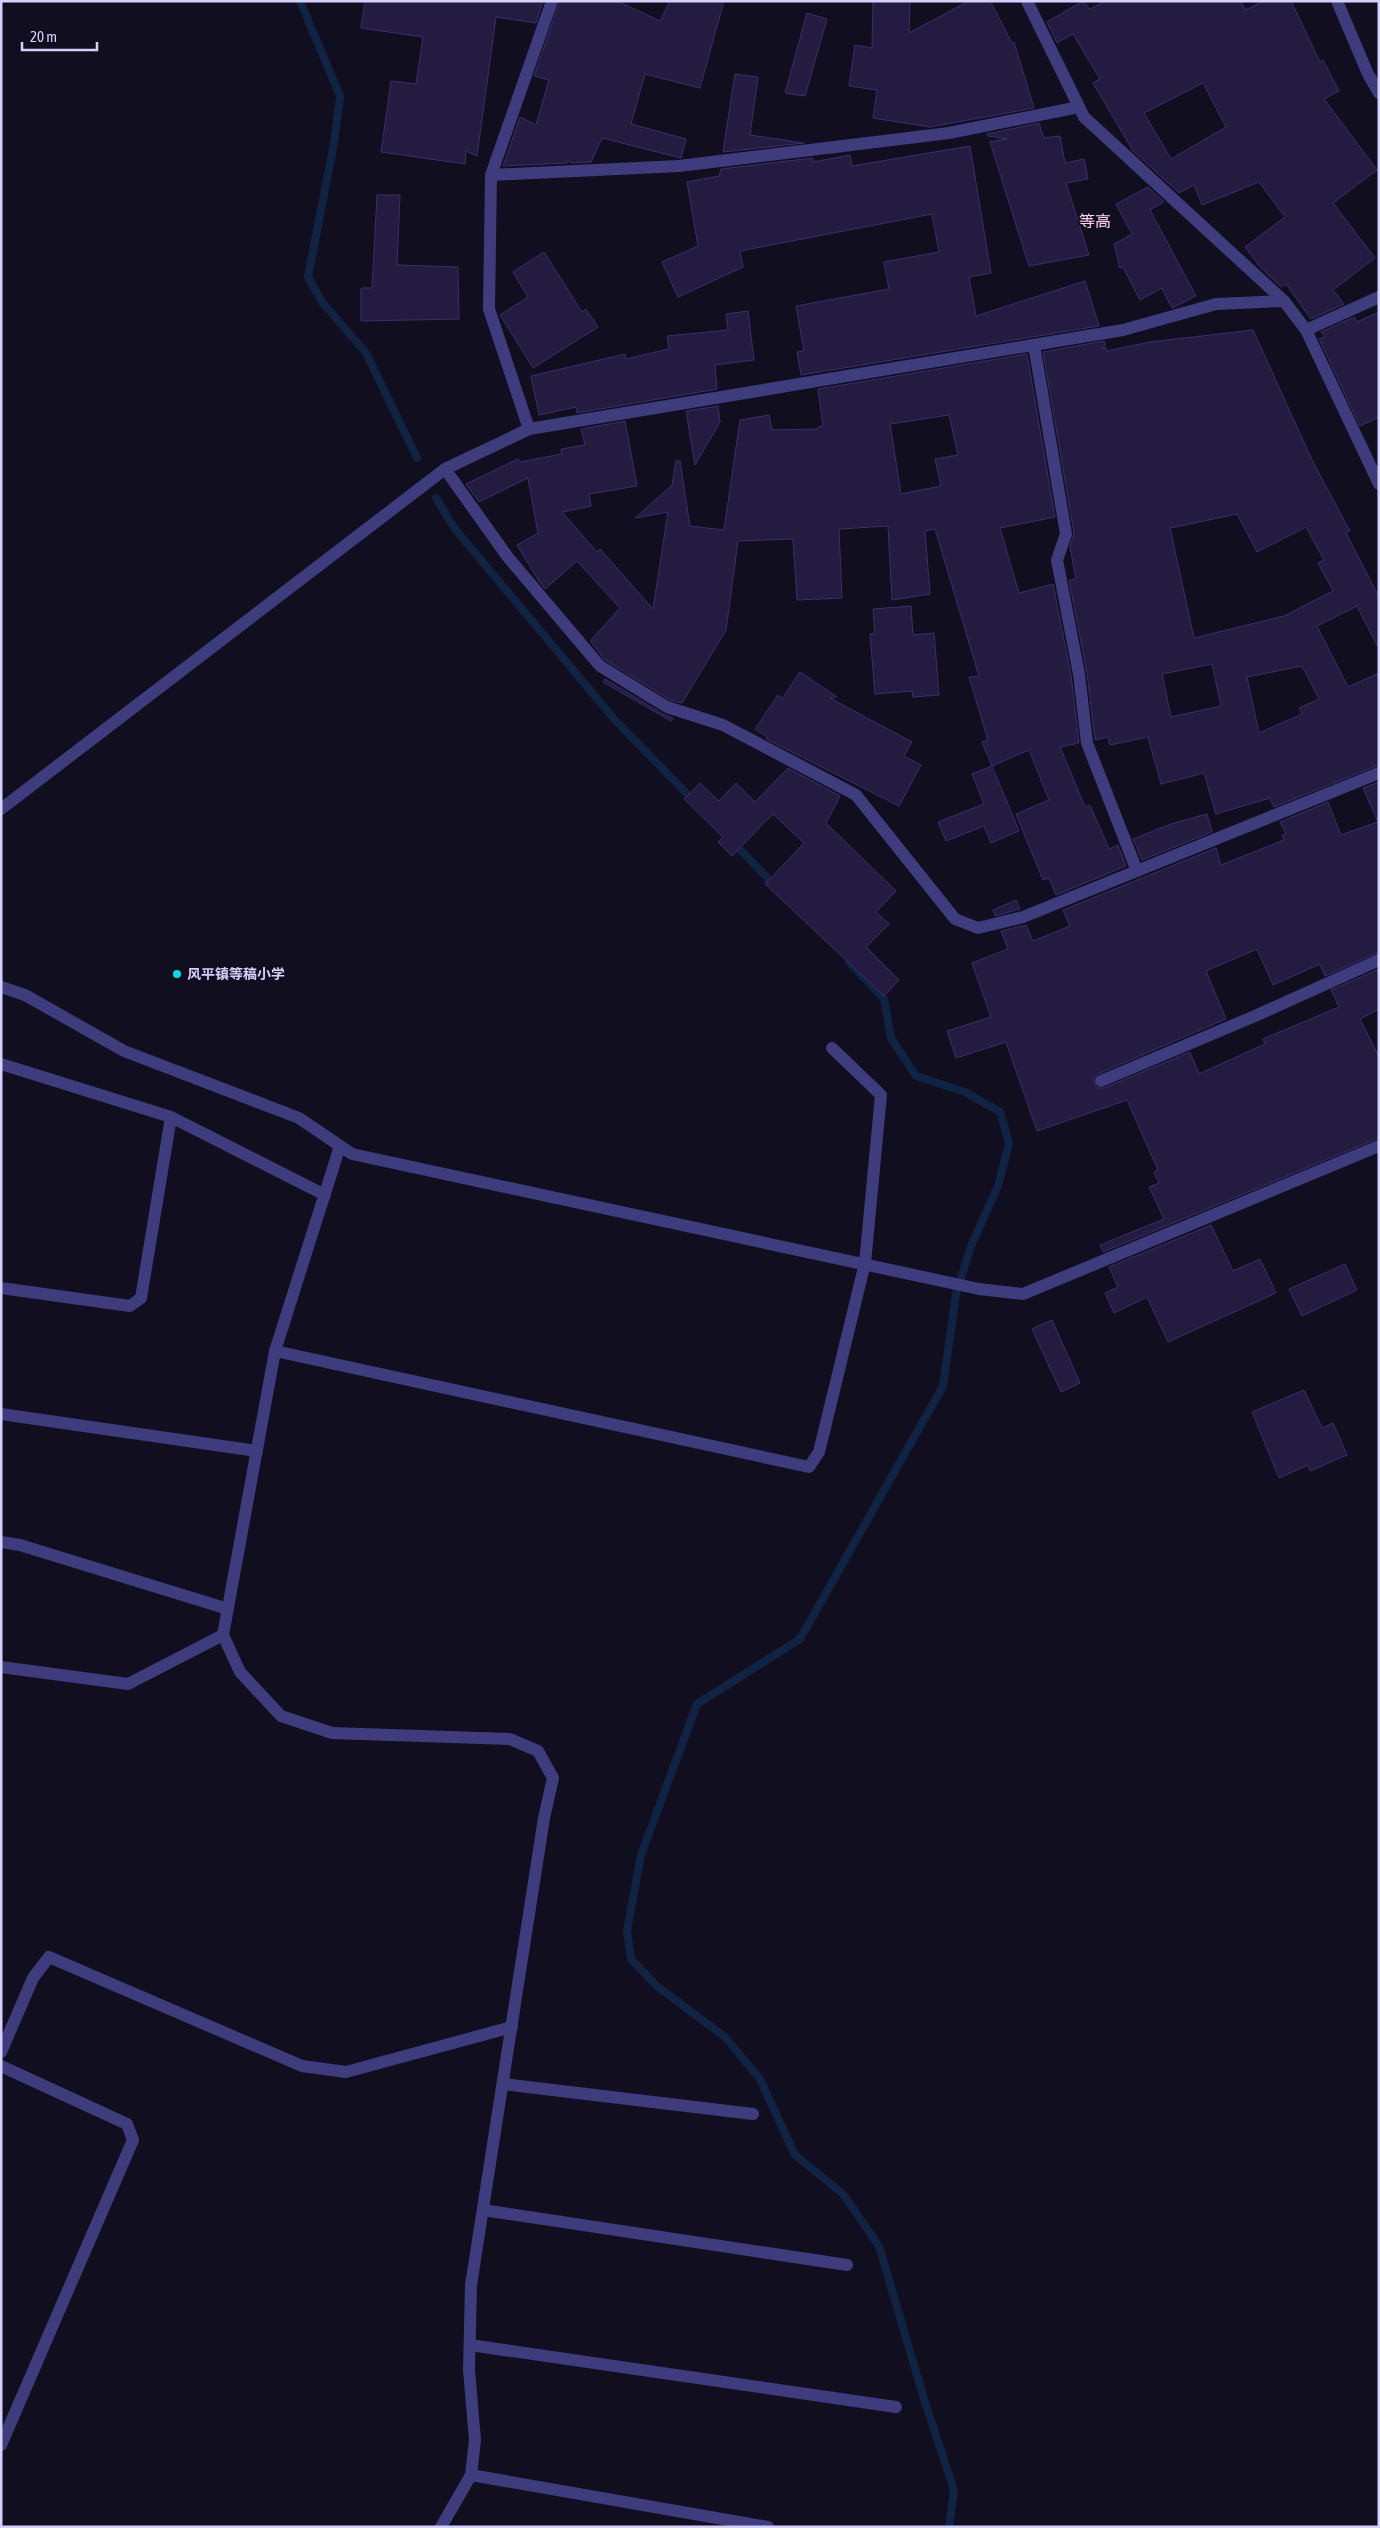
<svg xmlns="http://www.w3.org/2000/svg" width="1380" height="2528" font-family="'Asap Condensed','Noto Sans SC',sans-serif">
  <rect width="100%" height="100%" fill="#110e20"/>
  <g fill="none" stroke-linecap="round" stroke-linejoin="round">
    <g stroke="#102343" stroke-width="8">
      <path d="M 300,1 L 340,96 L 334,143 L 308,277 L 322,302 L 366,353 L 417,458"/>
      <path d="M 436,498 L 455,529 L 615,720 L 694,801"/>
      <path d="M 733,842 L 775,886"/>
      <path d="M 849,962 L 884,999 L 891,1038 L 916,1076 L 965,1092 L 1000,1112 L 1009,1143 L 998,1186 L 971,1246 L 956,1294 L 943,1386 L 800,1639 L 697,1704 L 641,1855 L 627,1931 L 631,1959 L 658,1987 L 725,2037 L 760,2079 L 795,2155 L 843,2194 L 879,2246 L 924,2399 L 954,2490 L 949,2527"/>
    </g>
  </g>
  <g fill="#231b40" stroke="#3a2f6b" fill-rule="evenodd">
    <path d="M 365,1 L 543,1 L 536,23 L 496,17 L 477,156 L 466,151 L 465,164 L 381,152 L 391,81 L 416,84 L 423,37 L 361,28 Z"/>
    <path d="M 560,1 L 617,1 L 660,21 L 670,1 L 724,1 L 700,88 L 645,74 L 631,124 L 686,139 L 681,158 L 602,138 L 591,162 L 573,163 L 568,161 L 567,163 L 503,166 L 520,117 L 536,125 L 549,80 L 534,76 Z"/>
    <path d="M 873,1 L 910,1 L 909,33 L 969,1 L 990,1 L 1012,43 L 1014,42 L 1034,108 L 930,127 L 873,118 L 877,90 L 849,86 L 855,45 L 872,48 Z"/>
    <path d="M 1083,1 L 1090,9 L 1106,1 L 1241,1 L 1245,10 L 1264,1 L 1291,1 L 1320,62 L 1323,60 L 1339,91 L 1324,99 L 1377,170 L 1333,203 L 1375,258 L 1333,290 L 1344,304 L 1311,319 L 1286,284 L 1281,287 L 1261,268 L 1245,247 L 1285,217 L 1259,182 L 1202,205 L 1194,185 L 1179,193 L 1133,151 L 1093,83 L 1100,79 L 1073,34 L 1057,43 L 1047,22 ZM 1203,83 L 1226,127 L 1171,159 L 1144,113 Z"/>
    <path d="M 807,13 L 827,19 L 805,96 L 785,93 Z"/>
    <path d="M 735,74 L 758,77 L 750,135 L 804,143 L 723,152 Z"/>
    <path d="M 1039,123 L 1044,138 L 1060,136 L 1065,163 L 1084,159 L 1088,179 L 1066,183 L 1089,255 L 1029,266 L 990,142 L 1007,139 L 988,136 L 987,134 Z"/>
    <path d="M 970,146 L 991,273 L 969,277 L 976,316 L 1085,281 L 1099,326 L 801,375 L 797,352 L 804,351 L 796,306 L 889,289 L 884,262 L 939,252 L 932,214 L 740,251 L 743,267 L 678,297 L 662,262 L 698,246 L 687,182 L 719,176 L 721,169 L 813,158 L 813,162 L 850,155 L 852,166 Z"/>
    <path d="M 1148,187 L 1164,202 L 1150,210 L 1196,296 L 1172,308 L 1162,288 L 1140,300 L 1123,267 L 1120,268 L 1114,244 L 1132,234 L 1116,204 Z"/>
    <path d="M 377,195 L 400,195 L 397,265 L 458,267 L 459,319 L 361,321 L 361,288 L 372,288 Z"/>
    <path d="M 544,252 L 582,312 L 586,309 L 598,327 L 533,368 L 500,315 L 528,297 L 513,272 Z"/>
    <path d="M 748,311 L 754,360 L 715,365 L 717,389 L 577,413 L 576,407 L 539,415 L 531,376 L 625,354 L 626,359 L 669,349 L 667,336 L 728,330 L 726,314 Z"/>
    <path d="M 1379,312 L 1379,417 L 1360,426 L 1319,339 L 1325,337 L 1321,332 L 1354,317 L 1357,322 Z"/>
    <path d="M 1253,330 L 1312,460 L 1350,531 L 1346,533 L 1379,597 L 1379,649 L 1357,606 L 1317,626 L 1348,687 L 1379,673 L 1379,765 L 1274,807 L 1270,798 L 1216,814 L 1204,773 L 1161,784 L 1148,737 L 1110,745 L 1108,737 L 1095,740 L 1087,673 L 1069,580 L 1076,579 L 1070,547 L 1074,533 L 1043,352 L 1104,341 L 1105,346 L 1102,348 L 1106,348 L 1107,351 L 1150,342 ZM 1237,514 L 1257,552 L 1306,527 L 1324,560 L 1318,563 L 1333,591 L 1284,616 L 1194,638 L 1170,528 ZM 1212,664 L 1221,706 L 1171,717 L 1162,674 ZM 1302,666 L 1319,699 L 1299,708 L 1302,714 L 1259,733 L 1247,677 Z"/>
    <path d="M 1027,354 L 1055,517 L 1000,528 L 1019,593 L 1053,584 L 1071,675 L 1079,743 L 1060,747 L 1085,807 L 1090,805 L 1109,849 L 1118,845 L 1126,866 L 1056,895 L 1049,878 L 1043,880 L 1016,814 L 1049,800 L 1029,750 L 992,766 L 982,742 L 988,740 L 969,677 L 979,676 L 935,529 L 925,531 L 930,594 L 892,600 L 888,526 L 839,529 L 842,598 L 797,600 L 793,539 L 738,541 L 726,630 L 682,703 L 670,700 L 605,660 L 590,641 L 620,608 L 577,561 L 545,589 L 539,581 L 517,545 L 538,533 L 528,478 L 479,502 L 466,484 L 518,459 L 520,462 L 562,454 L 561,449 L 585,445 L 581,429 L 625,421 L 637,486 L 589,494 L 591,506 L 562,512 L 597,552 L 600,549 L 653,609 L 668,512 L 635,518 L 672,485 L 676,461 L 680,461 L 690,526 L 724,530 L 740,420 L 769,415 L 772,430 L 818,429 L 818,427 L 823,426 L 818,389 ZM 949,415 L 958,455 L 935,459 L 941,486 L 901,494 L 890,424 Z"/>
    <path d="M 718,406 L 720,422 L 695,465 L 686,411 Z"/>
    <path d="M 911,606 L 913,635 L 934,633 L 939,695 L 913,697 L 912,691 L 875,694 L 870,634 L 875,634 L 873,609 Z"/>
    <path d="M 800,672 L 837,697 L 830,698 L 912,742 L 904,756 L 921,765 L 899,806 L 766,739 L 767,737 L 755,729 L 778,695 L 782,699 Z"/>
    <path d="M 605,679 L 663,714 L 673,718 L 671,721 L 603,682 Z"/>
    <path d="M 992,766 L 1019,831 L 991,843 L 984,826 L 946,841 L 938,822 L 984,804 L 972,774 Z"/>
    <path d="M 788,768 L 840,796 L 826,823 L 896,891 L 876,912 L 889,924 L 866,947 L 899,980 L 884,996 L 765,884 L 804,843 L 773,814 L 732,856 L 718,842 L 723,837 L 684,799 L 700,783 L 719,801 L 736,783 L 755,802 Z"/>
    <path d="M 1379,782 L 1379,952 L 1325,976 L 1320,964 L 1273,985 L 1257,949 L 1206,971 L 1226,1019 L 1098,1074 L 1093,1080 L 1097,1088 L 1104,1088 L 1190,1052 L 1199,1074 L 1265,1044 L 1263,1039 L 1339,1007 L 1331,990 L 1379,969 L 1379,1009 L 1360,1019 L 1379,1057 L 1379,1138 L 1103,1252 L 1100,1245 L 1164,1219 L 1149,1187 L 1159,1183 L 1154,1172 L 1158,1170 L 1127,1100 L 1037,1131 L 1006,1042 L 956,1058 L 947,1031 L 991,1017 L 972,963 L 1008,949 L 1001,931 L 1026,925 L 1033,941 L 1051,934 L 1070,926 L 1063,910 L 1216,848 L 1221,865 L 1284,840 L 1282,835 L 1286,834 L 1280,822 L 1328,802 L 1341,835 L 1378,822 L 1363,788 Z"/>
    <path d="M 1207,814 L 1212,832 L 1142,860 L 1133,839 L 1171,824 Z"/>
    <path d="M 1016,900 L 1020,909 L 995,916 L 993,910 Z"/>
    <path d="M 1211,1225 L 1233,1271 L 1260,1259 L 1276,1293 L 1168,1342 L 1147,1297 L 1114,1313 L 1105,1293 L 1118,1287 L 1109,1267 Z"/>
    <path d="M 1345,1264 L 1357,1290 L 1302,1316 L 1289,1289 Z"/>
    <path d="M 1052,1320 L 1080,1383 L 1061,1392 L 1032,1329 Z"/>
    <path d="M 1304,1390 L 1322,1428 L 1333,1423 L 1347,1455 L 1310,1471 L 1308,1465 L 1279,1478 L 1252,1412 Z"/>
  </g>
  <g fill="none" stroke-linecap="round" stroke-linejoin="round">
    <g stroke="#3e3c7d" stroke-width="12">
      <path d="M 1027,1 L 1084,117 L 1284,301 L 1306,330 L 1379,484"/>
      <path d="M 1337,1 L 1368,74 L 1379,93"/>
      <path d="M 491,175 L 679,166 L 949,133 L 1079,107"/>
      <path d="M 1306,330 L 1379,297"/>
      <path d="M 1034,345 L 1066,534 L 1057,560 L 1079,674 L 1087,743 L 1137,871"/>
      <path d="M 529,429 L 489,309 L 491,175 L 552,1"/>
      <path d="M 445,469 L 507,556 L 600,666 L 667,707 L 723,725 L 856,795 L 955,919 L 978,928 L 1023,917 L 1379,773"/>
      <path d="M 1,809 L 445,469 L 529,429 L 1123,330 L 1216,304 L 1284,301"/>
      <path d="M 1,987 L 25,995 L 124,1051 L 299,1118 L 352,1154 L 979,1289 L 1023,1294 L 1379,1146"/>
      <path d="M 1,1064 L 171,1117 L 325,1195"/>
      <path d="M 1101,1081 L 1255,1016 L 1379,960"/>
      <path d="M 340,1146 L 275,1351 L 223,1635 L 240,1672 L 281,1716 L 332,1733 L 510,1739 L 538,1751 L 553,1778 L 544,1818 L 471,2285 L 469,2370 L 475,2440 L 471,2475 L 441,2527"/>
      <path d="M 1,1288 L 130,1306 L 141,1298 L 171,1117"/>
      <path d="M 275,1351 L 809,1467 L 819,1452 L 865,1263 L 881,1095 L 832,1048"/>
      <path d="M 1,1414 L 257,1451"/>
      <path d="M 1,1542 L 20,1545 L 228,1609"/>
      <path d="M 1,1667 L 128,1684 L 223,1635"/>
      <path d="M 1,2052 L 33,1978 L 49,1957 L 302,2066 L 346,2072 L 512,2027"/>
      <path d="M 1,2066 L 127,2124 L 133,2140 L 1,2445"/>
      <path d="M 503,2084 L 753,2114"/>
      <path d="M 483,2210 L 847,2265"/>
      <path d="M 470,2345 L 896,2407"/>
      <path d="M 471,2475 L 768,2527"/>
    </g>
  </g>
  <circle fill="#0dd6ec" stroke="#110e20" stroke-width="2" cx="177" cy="974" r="5"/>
  <g text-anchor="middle" stroke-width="4" stroke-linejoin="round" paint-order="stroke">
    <g font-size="14" font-weight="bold" fill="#d5d0fc" stroke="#110e20" text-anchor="start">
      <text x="187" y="979">风平镇等稿小学</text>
    </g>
    <g font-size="16" fill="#fdd2ed" stroke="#110e20">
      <text x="1095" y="227">等高</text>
    </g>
  </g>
  <rect width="1380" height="2528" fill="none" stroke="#d5d0fc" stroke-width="5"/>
  <path d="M22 42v8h75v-8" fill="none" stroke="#d5d0fc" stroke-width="2.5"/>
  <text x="30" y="42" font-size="15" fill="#d5d0fc" stroke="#110e20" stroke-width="4" paint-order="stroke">20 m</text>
</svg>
